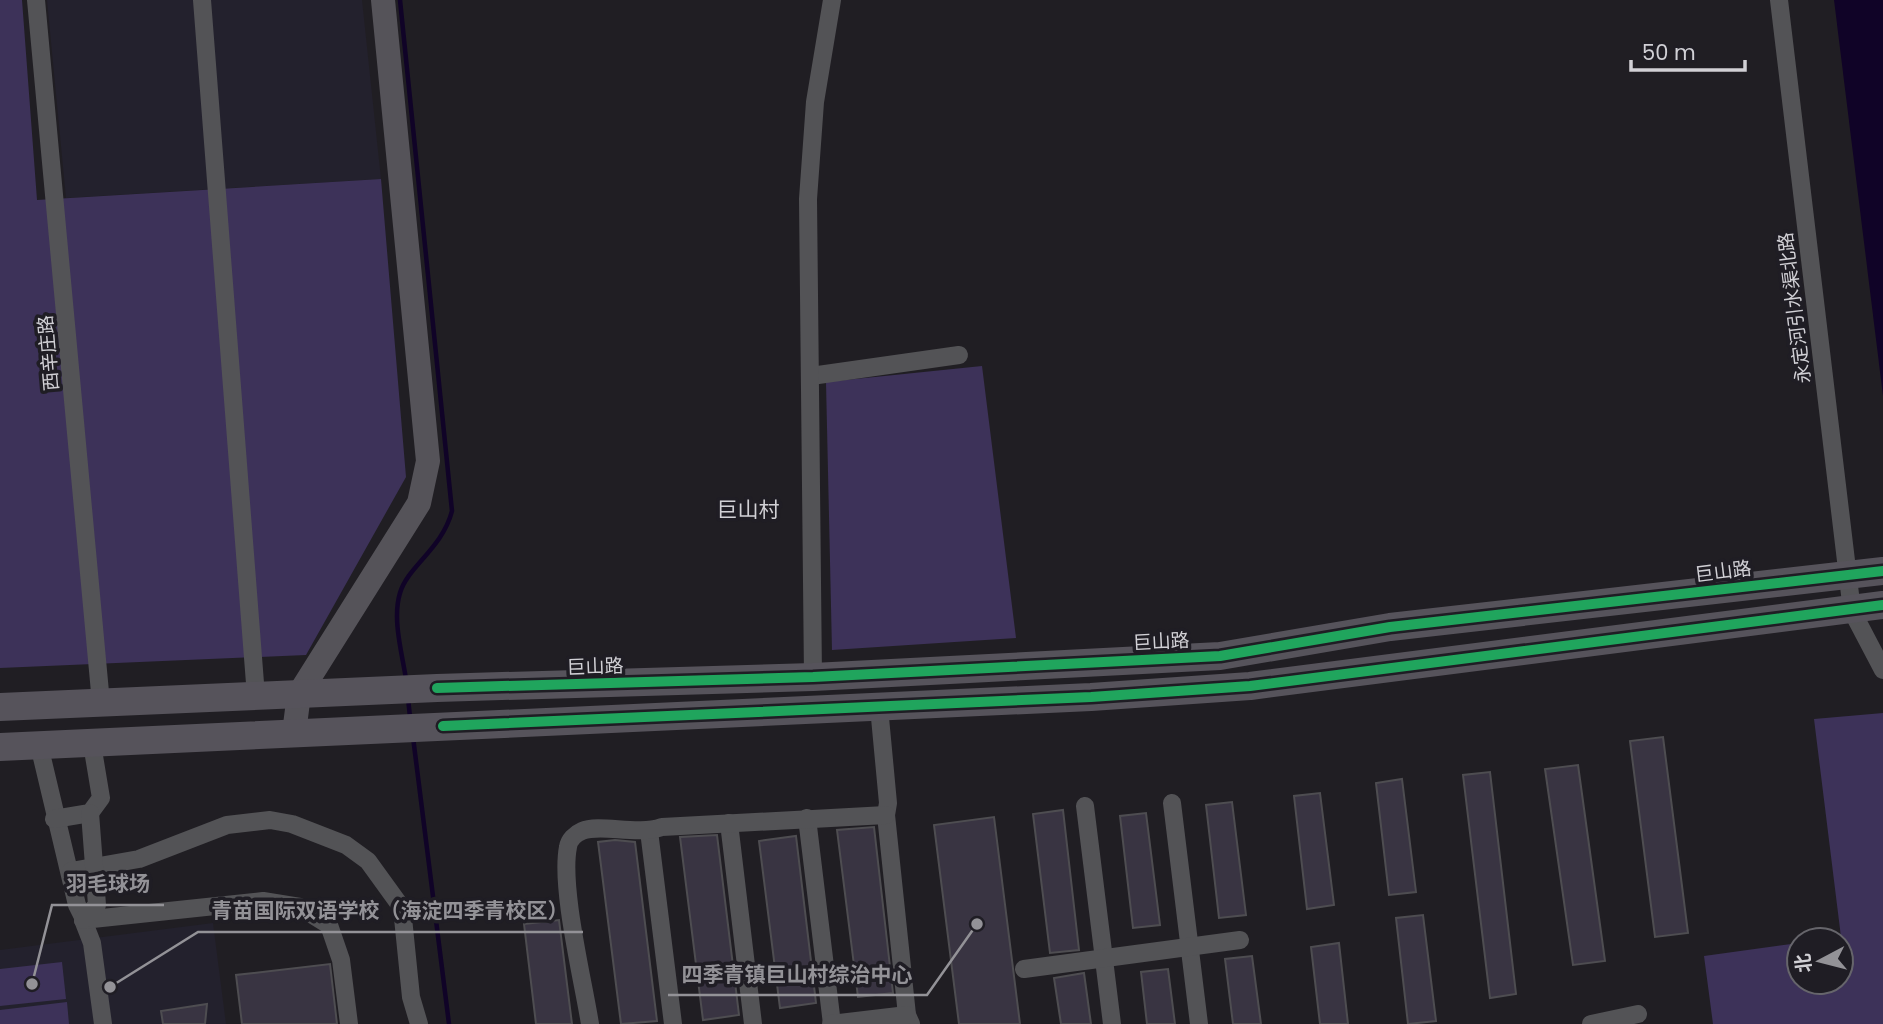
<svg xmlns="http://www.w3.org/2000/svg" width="1883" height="1024" font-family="Poppins,'Noto Sans SC',sans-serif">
  <rect width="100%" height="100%" fill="#201e23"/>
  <g fill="#23212d">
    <path d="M 47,0 L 362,0 L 381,179 L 66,198 Z"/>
    <path d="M 213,923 L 226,1024 L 0,1024 L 0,950 Z"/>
  </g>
  <g fill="#3d3259">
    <path d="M 0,0 L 22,0 L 37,200 L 381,179 L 406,477 L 306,655 L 0,668 Z"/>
    <path d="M 982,366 L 1016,638 L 832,650 L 826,382 Z"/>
    <path d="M 1883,713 L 1883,1024 L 1713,1024 L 1704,956 L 1799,943 L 1799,982 L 1841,982 L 1841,940 L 1824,940 L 1841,937 L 1814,719 Z"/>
    <path d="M 62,962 L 66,999 L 0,1006 L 0,969 Z"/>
    <path d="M 67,1002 L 69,1024 L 0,1024 L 0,1010 Z"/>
  </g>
  <path fill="#100327" d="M 1834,0 L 1883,0 L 1883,396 Z"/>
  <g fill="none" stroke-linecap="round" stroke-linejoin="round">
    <g stroke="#100327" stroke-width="4.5">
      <path d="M 400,0 L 452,511 C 442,549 408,566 400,593 C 392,619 402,653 406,679"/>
      <path d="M 408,698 L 410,717"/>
      <path d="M 413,737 L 449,1024"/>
    </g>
  </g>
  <g fill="#393442" stroke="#4e4d51" stroke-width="2">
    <path d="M 1663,737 L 1688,933 L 1655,937 L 1630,741 Z"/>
    <path d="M 1578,765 L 1605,961 L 1573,965 L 1545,769 Z"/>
    <path d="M 1490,772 L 1516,994 L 1490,998 L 1463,775 Z"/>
    <path d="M 1402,779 L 1416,892 L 1389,895 L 1376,783 Z"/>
    <path d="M 1320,793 L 1334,905 L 1307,909 L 1294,796 Z"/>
    <path d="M 1232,802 L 1246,915 L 1219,918 L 1206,805 Z"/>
    <path d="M 1063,810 L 1079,950 L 1050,953 L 1033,814 Z"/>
    <path d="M 1146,813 L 1160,925 L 1133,928 L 1120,816 Z"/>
    <path d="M 994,817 L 1020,1024 L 959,1024 L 934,825 Z"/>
    <path d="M 874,827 L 893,993 L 858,997 L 837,830 Z"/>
    <path d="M 717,835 L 739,1015 L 703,1020 L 680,837 Z"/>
    <path d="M 796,836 L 816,1003 L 780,1008 L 759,841 Z"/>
    <path d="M 615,840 L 635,842 L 657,1021 L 621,1024 L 598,842 Z"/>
    <path d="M 1423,915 L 1436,1021 L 1408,1024 L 1396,918 Z"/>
    <path d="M 559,920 L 572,1024 L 536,1024 L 524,924 Z"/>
    <path d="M 1339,943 L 1348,1024 L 1320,1024 L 1311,947 Z"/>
    <path d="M 1252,956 L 1261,1024 L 1233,1024 L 1225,959 Z"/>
    <path d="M 330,964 L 337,1024 L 242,1024 L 236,975 Z"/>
    <path d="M 1168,969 L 1175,1024 L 1147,1024 L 1141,972 Z"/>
    <path d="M 1084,973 L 1091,1024 L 1061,1024 L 1054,978 Z"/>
    <path d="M 207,1004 L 205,1024 L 163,1024 L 161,1011 Z"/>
  </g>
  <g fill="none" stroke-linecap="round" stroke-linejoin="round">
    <g stroke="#535356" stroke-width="18">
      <path d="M 36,0 L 101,703"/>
      <path d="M 202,0 L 256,696"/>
      <path d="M 1779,0 L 1852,611 L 1883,670"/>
      <path d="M 811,376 L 959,355"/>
      <path d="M 813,677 L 808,199 L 815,102 L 832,0"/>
      <path d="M 879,707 L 888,803 L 886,815 L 907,1015 L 911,1024"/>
      <path d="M 39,745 L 77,905 L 82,915 L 87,918 L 83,920 L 92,943 L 103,1024"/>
      <path d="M 1172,803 L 1199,1024"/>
      <path d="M 1085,806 L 1112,1024"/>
      <path d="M 807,818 L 832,1024"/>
      <path d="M 54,819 L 90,813 L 101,798 L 92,744"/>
      <path d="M 729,823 L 753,1024"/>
      <path d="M 649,831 L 673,1024"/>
      <path d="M 71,871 L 139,859 L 227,825 L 270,820 L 292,824 L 346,845 L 368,861 L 402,908 L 411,997 L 419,1024"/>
      <path d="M 83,920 L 263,901 L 300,907 L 329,925 L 341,960 L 349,1024"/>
      <path d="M 83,920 L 97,905 L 90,813"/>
      <path d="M 1024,969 L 1240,940"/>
      <path d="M 590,1024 C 583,980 560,887 568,847 C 569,840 575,834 582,831 C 600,823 637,836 662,827 L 886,815"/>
      <path d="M 831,1024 L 907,1015"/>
      <path d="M 1591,1024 L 1638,1014"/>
    </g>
    <path stroke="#555359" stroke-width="24" d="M 294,733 L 299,694 L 419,503 L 428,461 L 383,0"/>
    <g stroke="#56535b" stroke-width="28">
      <path d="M 0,707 L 437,688 L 813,677 L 1220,656 L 1390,627 L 1883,571"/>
      <path d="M 0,747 L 1091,697 L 1250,686 L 1883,605"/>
    </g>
    <defs>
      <g id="cycleway">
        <path d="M 437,688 L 813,677 L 1220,656 L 1390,627 L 1883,571"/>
        <path d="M 443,726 L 1091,697 L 1250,686 L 1883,605"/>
      </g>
    </defs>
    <use href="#cycleway" stroke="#1f1d24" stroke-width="15"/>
    <use href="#cycleway" stroke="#20a55d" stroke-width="10"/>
  </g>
  <g text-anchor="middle" stroke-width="7" stroke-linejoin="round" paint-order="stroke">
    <g font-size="19" fill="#d1d0d5" stroke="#1f1d24">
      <text transform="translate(1794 308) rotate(-97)" y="7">永定河引水渠北路</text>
      <text transform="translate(48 353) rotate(-95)" y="7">西辛庄路</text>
      <text transform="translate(1723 571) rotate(-7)" y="7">巨山路</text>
      <text transform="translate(1161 641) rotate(-3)" y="7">巨山路</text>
      <text transform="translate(595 666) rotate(-2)" y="7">巨山路</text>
    </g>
    <g font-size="21" fill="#d1d0d5" stroke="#1f1d24">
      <text x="748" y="517">巨山村</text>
    </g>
  </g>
  <path fill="none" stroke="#939297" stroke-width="2.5" d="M32 984L52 905H164M110 987L198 932H583M977 924L927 995H668"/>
  <g fill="#939297" stroke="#1f1d24" stroke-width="2.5">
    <circle cx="32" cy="984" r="7"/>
    <circle cx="110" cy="987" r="7"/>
    <circle cx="977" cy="924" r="7"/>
  </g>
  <g font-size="21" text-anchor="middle" font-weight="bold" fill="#939297" stroke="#1f1d24" stroke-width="7" stroke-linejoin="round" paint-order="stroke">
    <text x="108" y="891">羽毛球场</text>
    <text x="390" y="918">青苗国际双语学校（海淀四季青校区）</text>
    <text x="797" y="982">四季青镇巨山村综治中心</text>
  </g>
  <g transform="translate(1820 961) rotate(263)"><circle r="33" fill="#1f1d24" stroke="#66656b" stroke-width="2"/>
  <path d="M0-5L12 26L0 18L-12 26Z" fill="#939297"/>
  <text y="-10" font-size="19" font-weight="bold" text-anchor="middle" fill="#d1d0d5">北</text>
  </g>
  <path d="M1631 60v10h114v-10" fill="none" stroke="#d1d0d5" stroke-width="3.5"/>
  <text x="1642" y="60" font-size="21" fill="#d1d0d5" stroke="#1f1d24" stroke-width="5" paint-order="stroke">50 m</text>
</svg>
